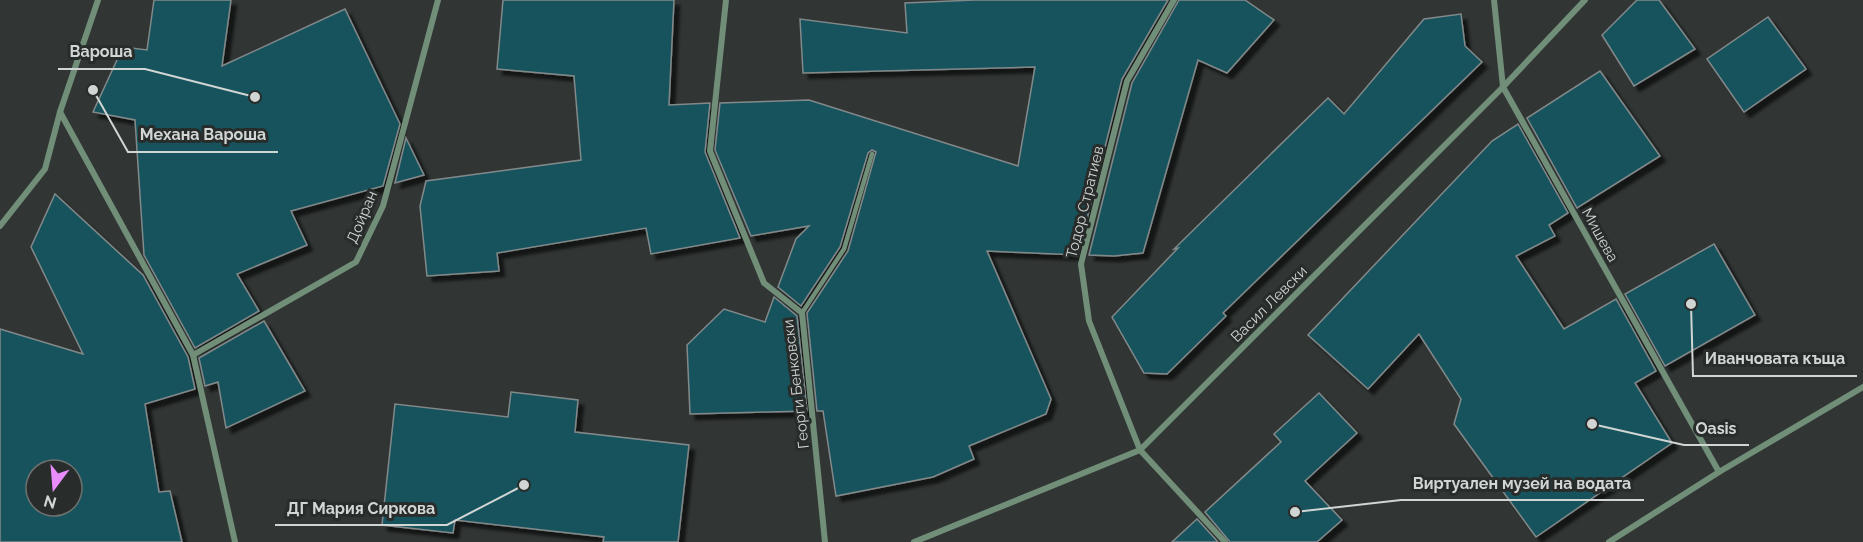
<svg xmlns="http://www.w3.org/2000/svg" width="1863" height="542" font-family="Raleway,sans-serif">
  <defs>
    <filter id="shadow"><feDropShadow dx="5.5" dy="5.5" stdDeviation="1.5" flood-color="#0009"/></filter>
  </defs>
  <rect width="100%" height="100%" fill="#313635"/>
  <g fill="#14535c" stroke="#83898a" stroke-width="1.5" fill-rule="evenodd" filter="url(#shadow)">
    <path d="M 154,0 L 231,0 L 222,66 L 345,9 L 400,124 L 383,186 L 291,211 L 307,245 L 237,274 L 259,311 L 195,348 L 144,255 L 135,120 L 93,112 L 123,47 L 147,50 Z"/>
    <path d="M 503,0 L 674,0 L 669,105 L 710,103 L 705,152 L 740,238 L 651,254 L 646,228 L 497,253 L 499,271 L 427,276 L 420,206 L 426,181 L 581,160 L 574,76 L 497,69 Z"/>
    <path d="M 974,0 L 1168,0 L 1122,79 L 1078,255 L 987,251 L 1051,399 L 1046,414 L 969,446 L 974,459 L 933,477 L 836,496 L 823,411 L 817,411 L 807,313 L 848,251 L 876,152 L 872,150 L 868,153 L 840,247 L 801,306 L 778,287 L 796,239 L 809,226 L 751,236 L 715,150 L 720,103 L 809,100 L 1018,166 L 1035,67 L 803,73 L 800,19 L 907,33 L 905,3 Z"/>
    <path d="M 1179,0 L 1245,0 L 1274,20 L 1227,73 L 1198,60 L 1143,253 L 1114,256 L 1089,255 L 1132,83 Z"/>
    <path d="M 1637,0 L 1659,0 L 1695,49 L 1634,86 L 1602,35 Z"/>
    <path d="M 1461,14 L 1465,46 L 1482,62 L 1223,313 L 1226,316 L 1167,374 L 1144,373 L 1112,317 L 1178,248 L 1174,249 L 1328,98 L 1344,114 L 1424,19 Z"/>
    <path d="M 1768,17 L 1806,69 L 1744,112 L 1707,59 Z"/>
    <path d="M 1600,71 L 1660,156 L 1577,208 L 1527,118 Z"/>
    <path d="M 1518,124 L 1568,213 L 1549,225 L 1555,236 L 1516,256 L 1564,329 L 1616,299 L 1656,371 L 1635,383 L 1672,443 L 1536,537 L 1454,424 L 1461,399 L 1419,334 L 1368,389 L 1308,335 L 1492,141 Z"/>
    <path d="M 406,138 L 424,175 L 395,183 Z"/>
    <path d="M 55,194 L 143,275 L 188,357 L 195,389 L 145,404 L 159,492 L 170,491 L 182,542 L 0,542 L 0,329 L 83,354 L 31,247 ZM 36,470 L 72,470 L 72,506 L 36,506 Z"/>
    <path d="M 1714,244 L 1755,315 L 1665,366 L 1625,294 Z"/>
    <path d="M 774,297 L 797,316 L 807,411 L 690,414 L 687,345 L 724,309 L 765,322 Z"/>
    <path d="M 264,321 L 305,391 L 226,428 L 218,382 L 205,386 L 199,358 Z"/>
    <path d="M 511,392 L 578,400 L 575,432 L 689,445 L 678,542 L 603,542 L 604,537 L 455,520 L 453,533 L 382,525 L 395,404 L 508,417 Z"/>
    <path d="M 1319,393 L 1357,433 L 1305,481 L 1342,520 L 1317,542 L 1230,542 L 1205,512 L 1281,442 L 1274,434 Z"/>
    <path d="M 1197,519 L 1218,542 L 1172,542 Z"/>
  </g>
  <g fill="none" stroke-linecap="round" stroke-linejoin="round">
    <path stroke="#708e78" stroke-width="4.5" d="M 802,313 L 844,249 L 872,154"/>
    <g stroke="#708e78" stroke-width="6">
      <path d="M 726,0 L 710,151 L 764,283 L 802,313 L 825,542"/>
      <path d="M 1174,0 L 1127,81 L 1081,264 L 1089,321 L 1140,450 L 1225,542"/>
      <path d="M 1494,0 L 1503,87 L 1719,472"/>
      <path d="M 60,112 L 193,355 L 235,542"/>
      <path d="M 0,226 L 45,169 L 60,112 L 98,0"/>
      <path d="M 193,355 L 356,262 L 383,206 L 438,0"/>
      <path d="M 914,542 L 1140,450 L 1503,87 L 1585,0"/>
      <path d="M 1609,542 L 1719,472 L 1863,387"/>
    </g>
  </g>
  <g text-anchor="middle" stroke-width="6" stroke-linejoin="round" paint-order="stroke">
    <g font-size="15" fill="#d1d5d4" stroke="#282c2b">
      <text transform="translate(1085 202) rotate(-76)" y="5">Тодор Стратиев</text>
      <text transform="translate(362 217) rotate(-67)" y="5">Дойран</text>
      <text transform="translate(1600 235) rotate(61)" y="5">Мишева</text>
      <text transform="translate(1269 304) rotate(-45)" y="5">Васил Левски</text>
      <text transform="translate(796 384) rotate(-97)" y="5">Георги Бенковски</text>
    </g>
  </g>
  <path fill="none" stroke="#d1d5d4" stroke-width="2" d="M255 97L145 69H58M93 90L128 152H278M1691 304L1693 376H1857M1592 424L1684 445H1749M1295 512L1401 500H1644M524 485L447 525H275"/>
  <g fill="#d1d5d4" stroke="#282c2b" stroke-width="2">
    <circle cx="255" cy="97" r="6"/>
    <circle cx="93" cy="90" r="6"/>
    <circle cx="1691" cy="304" r="6"/>
    <circle cx="1592" cy="424" r="6"/>
    <circle cx="1295" cy="512" r="6"/>
    <circle cx="524" cy="485" r="6"/>
  </g>
  <g font-size="16" text-anchor="middle" font-weight="bold" fill="#d1d5d4" stroke="#282c2b" stroke-width="6" stroke-linejoin="round" paint-order="stroke">
    <text x="101" y="57">Вароша</text>
    <text x="203" y="140">Механа Вароша</text>
    <text x="1775" y="364">Иванчовата къща</text>
    <text x="1716" y="434">Oasis</text>
    <text x="1522" y="489">Виртуален музей на водата</text>
    <text x="361" y="514">ДГ Мария Сиркова</text>
  </g>
  <g transform="translate(54 488) rotate(196)"><circle r="28" fill="#282c2b" stroke="#6c706f" stroke-width="1.5"/>
  <path d="M0-4.5L10 22L0 15L-10 22Z" fill="#e98dfe"/>
  <text y="-9" font-size="16" font-weight="bold" text-anchor="middle" fill="#d1d5d4">N</text>
  </g>
</svg>
